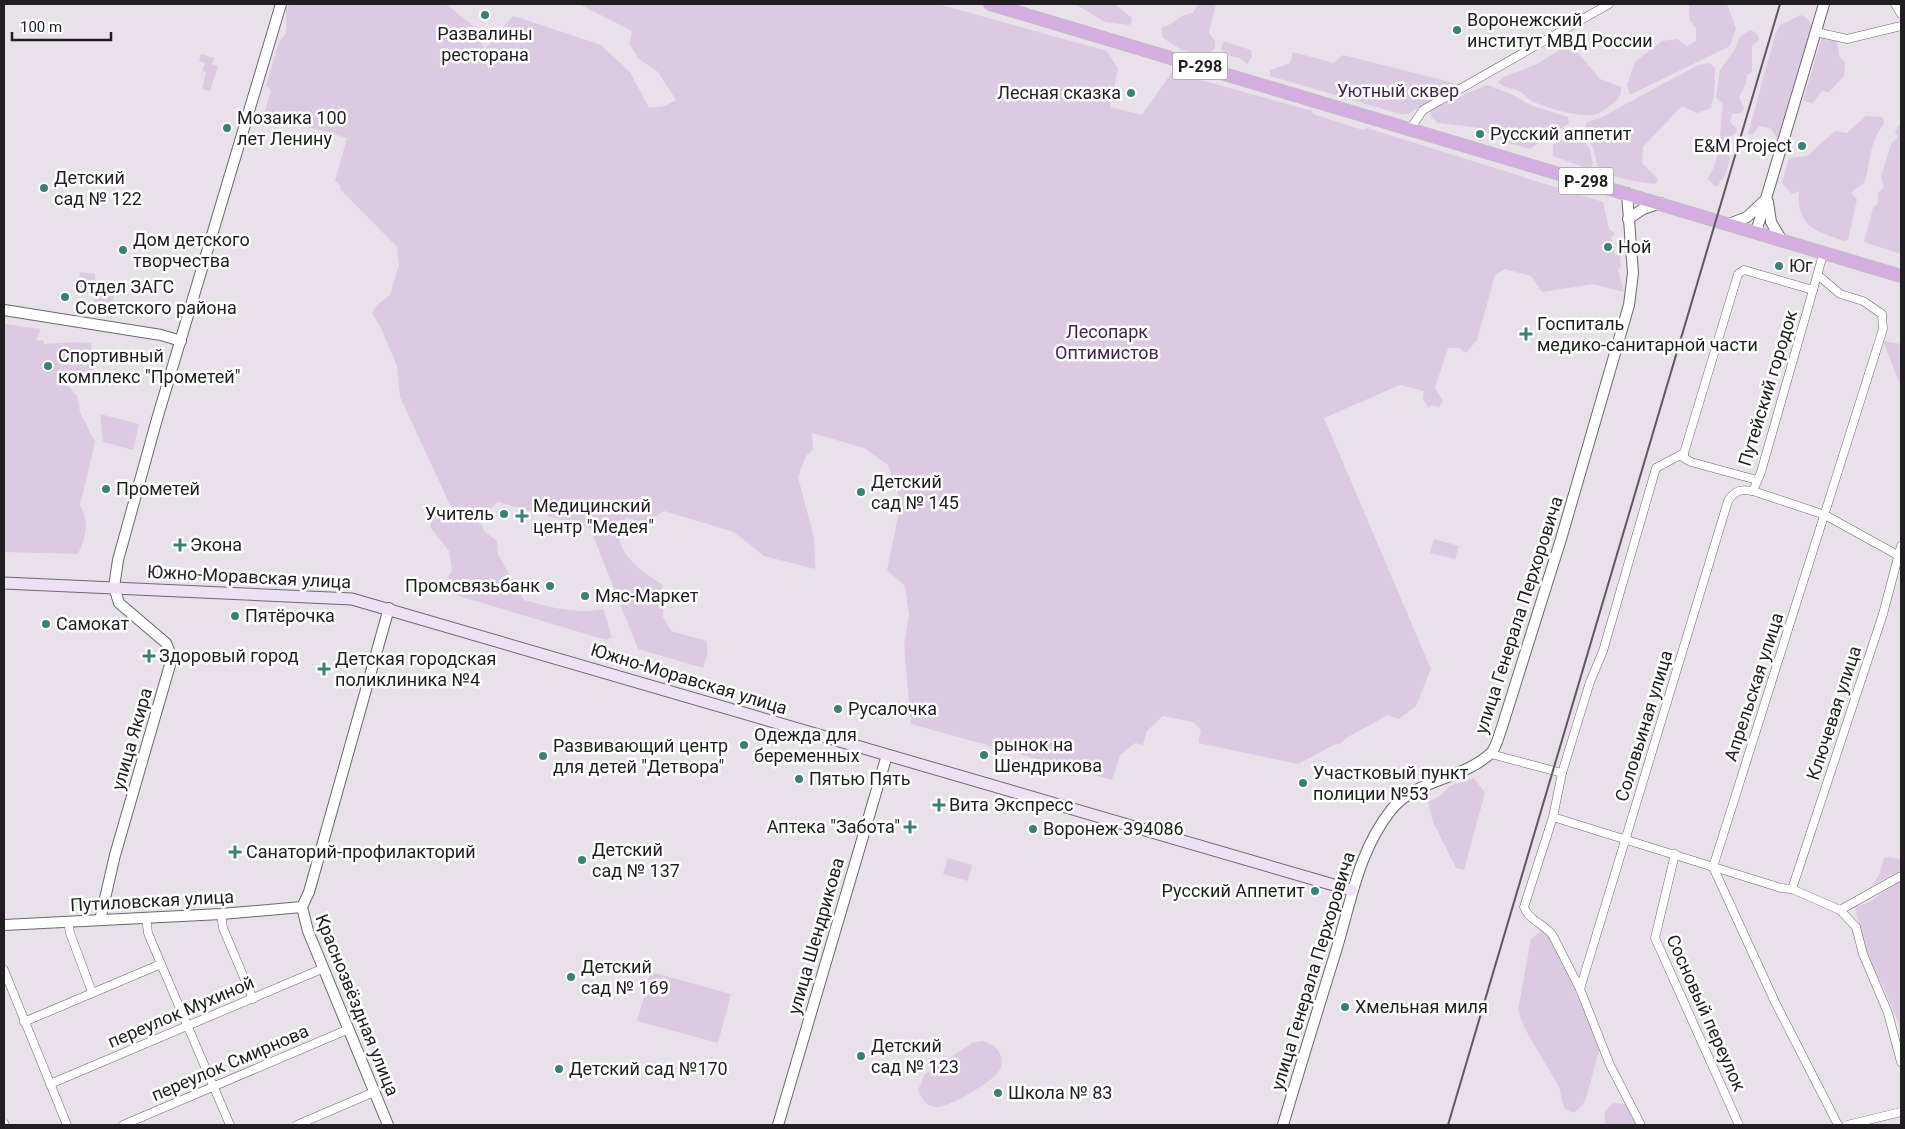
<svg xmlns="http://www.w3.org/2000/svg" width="1905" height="1129" font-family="Roboto,sans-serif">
  <rect width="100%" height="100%" fill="#e8e1ea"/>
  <g fill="#dccae2">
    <path d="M 290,4 L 446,4 L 472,25 L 485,49 L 513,16 L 520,18 L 601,45 L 630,72 L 649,108 L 665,106 L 676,100 L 658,72 L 639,59 L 629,44 L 632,31 L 579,4 L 938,4 L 1107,51 L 1118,69 L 1110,107 L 1142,115 L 1172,72 L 1312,111 L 1313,114 L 1363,130 L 1367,128 L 1603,202 L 1609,229 L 1614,233 L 1614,236 L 1611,237 L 1615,255 L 1620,254 L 1621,267 L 1618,270 L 1624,292 L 1593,284 L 1542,292 L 1531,276 L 1505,269 L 1495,275 L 1477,340 L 1466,353 L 1459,348 L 1448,348 L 1435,388 L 1443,401 L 1439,407 L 1431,405 L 1428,408 L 1423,399 L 1424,391 L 1400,385 L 1324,418 L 1431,669 L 1416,706 L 1399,719 L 1388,715 L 1346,738 L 1342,743 L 1334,745 L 1298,764 L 1198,743 L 1201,730 L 1193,722 L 1163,716 L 1147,731 L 1143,745 L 1135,743 L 1120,755 L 1112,780 L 911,724 L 904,645 L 909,615 L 905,586 L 887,570 L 901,502 L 888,465 L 864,448 L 812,433 L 813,449 L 806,456 L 798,477 L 814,538 L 815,569 L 764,556 L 734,532 L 664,511 C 647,522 645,524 626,517 C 624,523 620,531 620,537 C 619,556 648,576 662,584 L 663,617 L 671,631 L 707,641 L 707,656 L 703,668 L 638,649 L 590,528 L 498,502 L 484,514 L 469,517 L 450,505 L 400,397 L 397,366 L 380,326 L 372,313 L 377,305 L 390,295 L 399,264 L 397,247 L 340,189 L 341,186 L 335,181 L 347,138 L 264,114 L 271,90 L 266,85 L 279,42 L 286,33 L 286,9 Z"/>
    <path d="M 1060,4 L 1115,4 L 1132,18 L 1130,25 L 1105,22 L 1077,5 Z"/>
    <path d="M 1198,4 L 1216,4 L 1209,33 L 1215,41 L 1215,49 L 1203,56 L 1182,50 L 1163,38 L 1161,28 C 1174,25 1179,14 1193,13 Z"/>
    <path d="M 1689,4 L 1721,4 L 1728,6 L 1736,29 L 1730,46 L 1630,95 L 1627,85 L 1635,62 L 1662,41 L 1677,39 L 1687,46 L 1696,41 L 1696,28 L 1690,21 Z"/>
    <path d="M 1801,15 L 1807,18 L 1812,26 L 1779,141 L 1770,128 L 1759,126 L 1753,135 L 1748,134 L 1775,35 L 1780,25 Z"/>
    <path d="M 1750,30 L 1757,33 L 1759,40 L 1752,46 L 1752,72 L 1747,75 L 1746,84 L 1739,97 L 1744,108 L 1741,113 L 1732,114 L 1730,122 L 1737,129 L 1736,133 L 1730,137 L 1727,152 L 1730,159 L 1725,176 L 1716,187 L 1707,179 C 1721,164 1720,125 1723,104 L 1716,97 L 1720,70 L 1735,49 L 1739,38 Z"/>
    <path d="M 1822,37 L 1837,39 L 1839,56 L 1845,62 L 1844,76 L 1829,92 L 1822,91 L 1813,103 L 1803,101 Z"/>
    <path d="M 1223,41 L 1251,50 L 1252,57 L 1247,64 L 1240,58 L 1226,55 L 1221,49 Z"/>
    <path d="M 1565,47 L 1575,49 L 1600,79 L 1621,87 C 1622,96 1617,101 1610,106 C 1605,109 1599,114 1593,115 C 1577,117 1548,108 1534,102 C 1528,100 1524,93 1519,91 C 1510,87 1507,90 1498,82 L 1503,77 L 1535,65 Z"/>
    <path d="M 1293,52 L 1334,63 L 1343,55 L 1458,84 L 1408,114 L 1400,114 L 1270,76 L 1270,70 L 1290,63 Z"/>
    <path d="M 201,54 L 214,58 L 212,64 L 218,66 L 210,91 L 202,89 L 206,72 L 202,71 L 205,63 L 199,61 Z"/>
    <path d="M 1710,63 L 1715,68 L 1714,96 L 1711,108 L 1697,113 L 1682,106 L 1643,147 L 1642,163 L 1658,179 L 1655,184 L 1633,181 L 1599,172 L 1593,148 L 1584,129 L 1587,122 L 1602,117 L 1698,65 Z"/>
    <path d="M 1487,85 L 1513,95 L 1530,105 L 1568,117 L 1569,123 L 1530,149 L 1504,142 L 1481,128 L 1438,123 L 1431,117 L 1430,111 C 1449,100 1467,94 1487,85 Z"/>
    <path d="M 1866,116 L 1883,117 L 1884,124 C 1870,141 1870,161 1865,182 L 1851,193 L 1857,199 L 1848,240 L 1844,241 C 1816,231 1796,227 1799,191 L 1792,194 L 1782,183 L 1789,158 L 1807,156 L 1835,131 L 1847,133 Z"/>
    <path d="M 1899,125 L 1901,125 L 1901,254 L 1864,242 L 1873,208 L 1878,203 L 1878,193 L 1884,188 L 1881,176 L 1892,142 L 1898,138 L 1895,132 Z"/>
    <path d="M 1569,135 L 1580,137 L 1590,149 L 1593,165 L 1589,169 L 1553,156 L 1553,145 Z"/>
    <path d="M 80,272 L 95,274 L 96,291 L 114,295 L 111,313 L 92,309 L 94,295 L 82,292 L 83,287 L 78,286 Z"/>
    <path d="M 4,324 L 41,329 L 36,341 L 43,340 L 44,344 L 74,342 L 91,343 L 94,376 L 56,380 L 66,384 L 77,396 L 80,412 L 95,442 L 80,505 C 90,523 86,536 78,554 L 4,552 Z"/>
    <path d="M 1883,341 L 1901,344 L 1901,387 Z"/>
    <path d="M 100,414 L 139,424 L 133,450 L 103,442 Z"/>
    <path d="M 434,509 C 445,513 455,517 464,523 L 477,522 L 482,525 L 484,531 L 497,541 L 498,554 L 524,600 C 550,607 576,615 603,609 L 612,637 L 606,640 L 452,594 L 448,577 L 452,571 L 449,551 L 430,527 Z"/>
    <path d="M 1434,539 L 1459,546 L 1455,559 L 1430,553 Z"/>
    <path d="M 1474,778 L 1485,793 L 1464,870 L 1456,868 L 1433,822 L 1428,802 L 1440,796 L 1450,786 Z"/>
    <path d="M 1884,857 L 1901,859 L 1901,870 L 1872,886 L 1880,873 Z"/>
    <path d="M 948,858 L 972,865 L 968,881 L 943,874 Z"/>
    <path d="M 1901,880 L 1901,1028 L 1883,986 L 1867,957 L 1855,907 L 1869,902 Z"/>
    <path d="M 1541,931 L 1551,937 L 1600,1047 L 1585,1102 L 1574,1113 L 1564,1108 L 1559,1087 L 1525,1029 L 1518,1010 L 1531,939 Z"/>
    <path d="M 651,972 L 731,994 L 718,1043 L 637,1021 Z"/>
    <path d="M 982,1041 C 997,1044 1009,1059 997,1074 C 989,1083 948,1108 937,1107 C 926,1107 922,1099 918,1090 L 925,1074 L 972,1043 Z"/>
    <path d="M 1613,1103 L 1626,1104 L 1636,1125 L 1605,1125 L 1605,1112 Z"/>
  </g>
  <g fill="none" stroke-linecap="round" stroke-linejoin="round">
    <defs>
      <g id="minor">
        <path d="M 1895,4 L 1901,14"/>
        <path d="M 1816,32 L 1847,39 L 1901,26"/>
        <path d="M 1410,129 L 1423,110 L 1609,4"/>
        <path d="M 1818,275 L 1840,294 L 1863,301 L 1882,314 L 1883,329 L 1713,867 L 1775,1002 L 1838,1125"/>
        <path d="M 1757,480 L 1691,462 L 1684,458 L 1684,453 L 1738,274 L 1744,270 L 1813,290 L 1824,251"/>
        <path d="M 1753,491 L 1761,472 L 1813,290"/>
        <path d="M 1491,754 L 1562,773 L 1553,817 L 1524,907 C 1529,921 1545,924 1553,936 L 1580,989 L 1610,1065 L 1641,1125"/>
        <path d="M 1562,773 L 1590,682 L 1603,651 L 1656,468 L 1684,453"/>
        <path d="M 1553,817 L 1781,888 L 1792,889 L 1840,910 L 1901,876"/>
        <path d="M 1675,854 L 1655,938 L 1739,1125"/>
        <path d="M 1792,889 L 1883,614 L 1901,546"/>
        <path d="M 1840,910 L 1856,927 L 1863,954 L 1888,1013 L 1901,1062"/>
        <path d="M 221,914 L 223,928 L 253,999"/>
        <path d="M 146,917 L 148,933 L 161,964 L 230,1125"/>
        <path d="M 68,921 L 70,933 L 92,992"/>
        <path d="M 4,970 L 67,1125"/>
        <path d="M 1580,989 L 1728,501 C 1735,490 1741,489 1753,491 L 1825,515 L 1901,557"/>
        <path d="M 24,1022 L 161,964"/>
        <path d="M 50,1084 L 324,968"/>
        <path d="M 4,1123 L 5,1125"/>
        <path d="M 123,1125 L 349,1029"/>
        <path d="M 297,1125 L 374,1092"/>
        <path d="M 1847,1125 L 1901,1112"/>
      </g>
      <g id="tertiary">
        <path d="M 1768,202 L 1771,222 L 1781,239"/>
        <path d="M 1628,219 L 1643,209 L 1661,203"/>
        <path d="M 1729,224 L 1747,217 L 1764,201"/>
        <path d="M 1756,232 L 1824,4"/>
        <path d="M 4,310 L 161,335 L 181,341"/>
        <path d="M 100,920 L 115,855 L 172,658 L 166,643 L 119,603 L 114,587 L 118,560 L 157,419 L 281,4"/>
        <path d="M 4,925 L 221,914 L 302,907"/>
        <path d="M 388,1125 L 308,931 L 302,907 L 309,892 L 389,608"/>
        <path d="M 778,1125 L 887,755"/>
        <path d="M 1283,1125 C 1300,1067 1318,1009 1336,951 C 1351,902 1358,852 1391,810 C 1416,779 1461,780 1490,754 C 1496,749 1499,735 1502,727 L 1561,539 L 1629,305 L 1633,273 L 1627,193"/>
      </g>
      <path id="secondary" d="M 4,583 L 352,599 L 1351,890"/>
      <path id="trunk" d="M 990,4 L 1901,276"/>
    </defs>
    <use href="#minor" stroke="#6d686f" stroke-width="9"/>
    <use href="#tertiary" stroke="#6d686f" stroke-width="12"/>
    <use href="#secondary" stroke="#6d686f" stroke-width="13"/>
    <use href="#trunk" stroke="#c1c0c1" stroke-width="14"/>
    <use href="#minor" stroke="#fff" stroke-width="8"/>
    <use href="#tertiary" stroke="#fff" stroke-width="10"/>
    <use href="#secondary" stroke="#efe1f4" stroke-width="11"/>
    <use href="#trunk" stroke="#d4aee0" stroke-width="12"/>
    <path stroke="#5d595e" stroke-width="2" d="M 1448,1125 L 1780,4"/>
  </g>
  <g fill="#3b8076" stroke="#fff" stroke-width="2">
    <circle cx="485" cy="15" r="5"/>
    <circle cx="1457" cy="30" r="5"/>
    <circle cx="1131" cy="93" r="5"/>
    <circle cx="227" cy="128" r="5"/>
    <circle cx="1480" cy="134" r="5"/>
    <circle cx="1802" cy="146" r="5"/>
    <circle cx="44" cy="188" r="5"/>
    <circle cx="1608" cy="247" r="5"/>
    <circle cx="123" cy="250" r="5"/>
    <circle cx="1779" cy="266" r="5"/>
    <circle cx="65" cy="297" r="5"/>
    <path d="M1523.5 326.5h5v5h5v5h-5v5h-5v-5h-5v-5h5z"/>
    <circle cx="48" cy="366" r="5"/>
    <circle cx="106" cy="489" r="5"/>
    <circle cx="861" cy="492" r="5"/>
    <circle cx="504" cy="514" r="5"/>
    <path d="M519.5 508.5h5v5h5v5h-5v5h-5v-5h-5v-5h5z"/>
    <path d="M177.5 537.5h5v5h5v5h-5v5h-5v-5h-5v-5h5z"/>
    <circle cx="550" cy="586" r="5"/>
    <circle cx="585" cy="596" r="5"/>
    <circle cx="235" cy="616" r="5"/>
    <circle cx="46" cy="624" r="5"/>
    <path d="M146.5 648.5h5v5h5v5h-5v5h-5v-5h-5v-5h5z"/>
    <path d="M321.5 661.5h5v5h5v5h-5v5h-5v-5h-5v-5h5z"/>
    <circle cx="838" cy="709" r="5"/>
    <circle cx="744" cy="745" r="5"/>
    <circle cx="984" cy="755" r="5"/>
    <circle cx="543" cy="756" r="5"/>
    <circle cx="799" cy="779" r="5"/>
    <circle cx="1303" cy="783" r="5"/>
    <path d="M936.5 797.5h5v5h5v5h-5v5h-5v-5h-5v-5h5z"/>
    <path d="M907.5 819.5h5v5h5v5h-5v5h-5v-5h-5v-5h5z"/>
    <circle cx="1033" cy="829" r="5"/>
    <path d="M232.5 844.5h5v5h5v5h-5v5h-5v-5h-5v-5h5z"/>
    <circle cx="582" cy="860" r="5"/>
    <circle cx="1315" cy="891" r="5"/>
    <circle cx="571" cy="977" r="5"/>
    <circle cx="1345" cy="1007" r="5"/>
    <circle cx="861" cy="1056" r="5"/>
    <circle cx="559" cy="1069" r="5"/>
    <circle cx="998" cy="1093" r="5"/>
  </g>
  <g text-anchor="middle" stroke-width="5" stroke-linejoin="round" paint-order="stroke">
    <g fill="#fff" stroke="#636264" stroke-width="1">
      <rect x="1172.5" y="52.5" width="55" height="27" rx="4"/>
      <rect x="1558.5" y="167.5" width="55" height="27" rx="4"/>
    </g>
    <g font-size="16" font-weight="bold" fill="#201e21">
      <text x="1200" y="72">Р-298</text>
      <text x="1586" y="187">Р-298</text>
    </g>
    <g font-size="18" fill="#201e21" stroke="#fff" text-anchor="start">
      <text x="1467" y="26">Воронежский<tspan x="1467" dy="21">институт МВД России</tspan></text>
      <text x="485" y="40" text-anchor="middle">Развалины<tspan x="485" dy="21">ресторана</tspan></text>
      <text x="1121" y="99" text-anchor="end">Лесная сказка</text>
      <text x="237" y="124">Мозаика 100<tspan x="237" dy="21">лет Ленину</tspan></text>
      <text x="1490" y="140">Русский аппетит</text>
      <text x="1792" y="152" text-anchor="end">E&amp;M Project</text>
      <text x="54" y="184">Детский<tspan x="54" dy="21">сад № 122</tspan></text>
      <text x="133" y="246">Дом детского<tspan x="133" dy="21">творчества</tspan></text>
      <text x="1618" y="253">Ной</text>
      <text x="1789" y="272">Юг</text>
      <text x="75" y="293">Отдел ЗАГС<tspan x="75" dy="21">Советского района</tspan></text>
      <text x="1537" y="330">Госпиталь<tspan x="1537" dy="21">медико-санитарной части</tspan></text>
      <text x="58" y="362">Спортивный<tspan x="58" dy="21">комплекс "Прометей"</tspan></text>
      <text x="871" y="488">Детский<tspan x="871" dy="21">сад № 145</tspan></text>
      <text x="116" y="495">Прометей</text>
      <text x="533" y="512">Медицинский<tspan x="533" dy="21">центр "Медея"</tspan></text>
      <text x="494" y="520" text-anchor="end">Учитель</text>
      <text x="190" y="551">Экона</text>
      <text x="540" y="592" text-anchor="end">Промсвязьбанк</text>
      <text x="595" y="602">Мяс-Маркет</text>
      <text x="245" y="622">Пятёрочка</text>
      <text x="56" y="630">Самокат</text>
      <text x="159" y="662">Здоровый город</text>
      <text x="335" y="665">Детская городская<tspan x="335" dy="21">поликлиника №4</tspan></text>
      <text x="848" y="715">Русалочка</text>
      <text x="754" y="741">Одежда для<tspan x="754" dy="21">беременных</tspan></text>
      <text x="994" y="751">рынок на<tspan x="994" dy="21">Шендрикова</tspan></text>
      <text x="553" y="752">Развивающий центр<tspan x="553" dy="21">для детей "Детвора"</tspan></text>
      <text x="1313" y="779">Участковый пункт<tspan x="1313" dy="21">полиции №53</tspan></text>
      <text x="809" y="785">Пятью Пять</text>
      <text x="949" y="811">Вита Экспресс</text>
      <text x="900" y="833" text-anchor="end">Аптека "Забота"</text>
      <text x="1043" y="835">Воронеж 394086</text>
      <text x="592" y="856">Детский<tspan x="592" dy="21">сад № 137</tspan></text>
      <text x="246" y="858">Cанаторий-профилакторий</text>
      <text x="1305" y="897" text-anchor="end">Русский Аппетит</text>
      <text x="581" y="973">Детский<tspan x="581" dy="21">сад № 169</tspan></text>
      <text x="1355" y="1013">Хмельная миля</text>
      <text x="871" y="1052">Детский<tspan x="871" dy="21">сад № 123</tspan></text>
      <text x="569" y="1075">Детский сад №170</text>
      <text x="1008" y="1099">Школа № 83</text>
    </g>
    <g font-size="18" fill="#43264c" stroke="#fff">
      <text x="1398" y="97">Уютный сквер</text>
      <text x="1107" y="338">Лесопарк<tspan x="1107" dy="21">Оптимистов</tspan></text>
    </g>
    <g font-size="18" fill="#201e21" stroke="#fff">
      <text transform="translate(1768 388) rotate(-73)" y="6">Путейский городок</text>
      <text transform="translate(249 577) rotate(3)" y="6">Южно-Моравская улица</text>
      <text transform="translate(1519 615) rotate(-72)" y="6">улица Генерала Перхоровича</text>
      <text transform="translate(689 679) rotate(17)" y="6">Южно-Моравская улица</text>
      <text transform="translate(1754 687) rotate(-72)" y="6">Апрельская улица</text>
      <text transform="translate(1834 713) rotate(-72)" y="6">Ключевая улица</text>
      <text transform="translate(1644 726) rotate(-73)" y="6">Соловьиная улица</text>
      <text transform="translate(132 739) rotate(-74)" y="6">улица Якира</text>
      <text transform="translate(152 901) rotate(-3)" y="6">Путиловская улица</text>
      <text transform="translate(816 936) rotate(-74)" y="6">улица Шендрикова</text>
      <text transform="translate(1313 971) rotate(-73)" y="6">улица Генерала Перхоровича</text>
      <text transform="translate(357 1005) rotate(68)" y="6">Краснозвёздная улица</text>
      <text transform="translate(181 1012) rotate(-23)" y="6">переулок Мухиной</text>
      <text transform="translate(1706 1013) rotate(66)" y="6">Сосновый переулок</text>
      <text transform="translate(230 1063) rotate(-23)" y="6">переулок Смирнова</text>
    </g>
  </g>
  <rect width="1905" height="1129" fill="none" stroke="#201e21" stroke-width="10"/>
  <path d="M12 32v8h99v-8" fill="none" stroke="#201e21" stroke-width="2.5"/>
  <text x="20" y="32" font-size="15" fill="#201e21" stroke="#ffffff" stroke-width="4" paint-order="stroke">100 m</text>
</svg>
